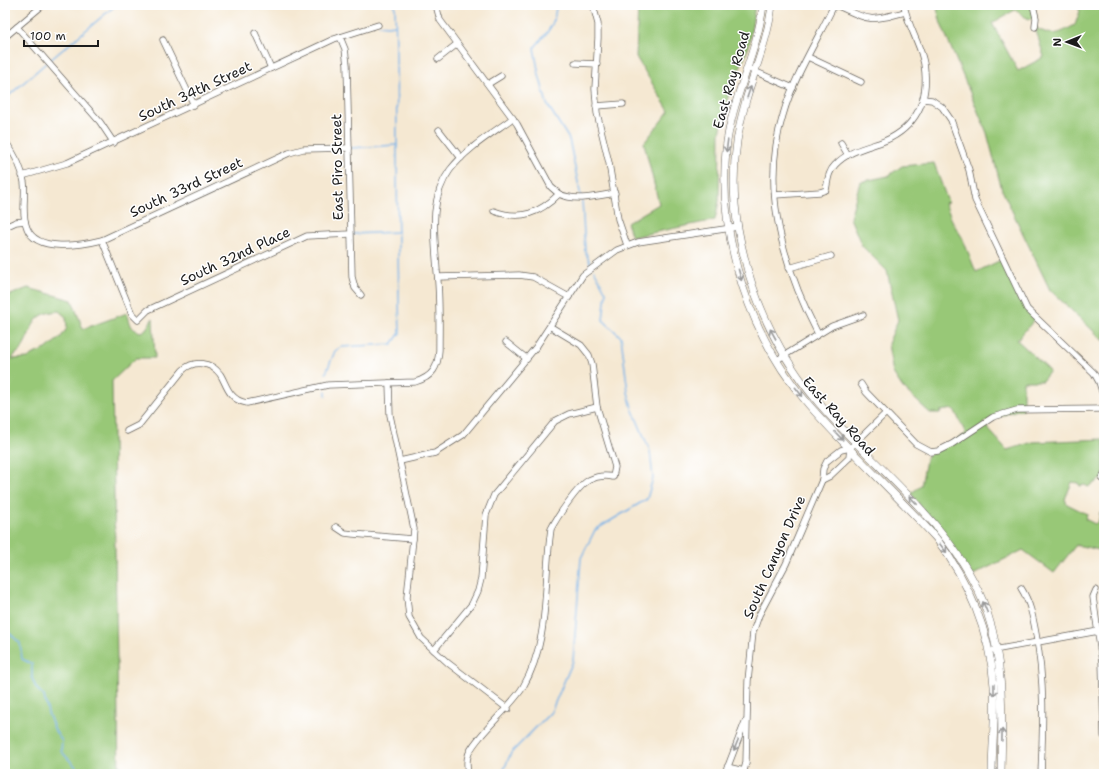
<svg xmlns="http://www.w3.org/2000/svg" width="1109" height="779" font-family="'Shantell Sans',sans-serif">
  <rect width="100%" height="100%" fill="#fff"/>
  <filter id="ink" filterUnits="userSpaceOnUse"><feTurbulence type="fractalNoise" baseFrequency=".025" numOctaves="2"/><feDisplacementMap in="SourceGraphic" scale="8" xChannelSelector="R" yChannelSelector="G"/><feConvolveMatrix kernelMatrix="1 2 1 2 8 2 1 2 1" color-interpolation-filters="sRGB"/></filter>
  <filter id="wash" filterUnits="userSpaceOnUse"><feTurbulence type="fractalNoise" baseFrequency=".012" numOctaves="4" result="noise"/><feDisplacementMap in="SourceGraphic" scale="16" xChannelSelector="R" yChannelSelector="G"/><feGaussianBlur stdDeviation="0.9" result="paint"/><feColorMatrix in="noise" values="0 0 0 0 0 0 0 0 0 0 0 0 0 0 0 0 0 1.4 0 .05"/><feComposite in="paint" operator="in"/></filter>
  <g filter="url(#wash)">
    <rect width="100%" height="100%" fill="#f5e8d2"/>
    <g fill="#98c877" stroke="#5a724a" fill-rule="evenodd">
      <path d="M 638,5 L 755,5 L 749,46 L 728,97 L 720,133 L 719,201 L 715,220 L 632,237 L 627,223 L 659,204 L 644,143 L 669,111 L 636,57 Z"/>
      <path d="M 936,5 L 1033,5 L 1036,18 L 1028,19 L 1015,10 L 992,23 L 1018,71 L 1044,57 L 1035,27 C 1053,38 1058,34 1075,25 L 1080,11 L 1076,5 L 1104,5 L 1104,341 L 1050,290 L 1002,190 L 987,133 L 941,24 Z"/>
      <path d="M 934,163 L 948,202 L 945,203 L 953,223 L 962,237 L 976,272 L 1003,259 L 1020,297 L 1036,318 L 1017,340 L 1050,371 L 1042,381 L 1023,381 L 1023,410 L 1017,410 L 983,423 L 1007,450 L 1033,442 L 1104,439 L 1104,481 L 1101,479 L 1088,487 L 1085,485 L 1080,486 L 1078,483 L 1072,482 L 1065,499 L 1067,504 L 1087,514 L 1085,519 L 1095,524 L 1099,520 L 1100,512 L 1104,514 L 1104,551 L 1076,545 L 1054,573 L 1023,550 L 967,578 L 951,550 L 911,493 L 921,486 L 926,460 L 931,452 L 966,434 L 954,409 L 940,411 L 940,413 L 930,413 L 903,388 L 893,373 L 888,344 L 898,320 L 887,271 L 862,246 L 850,218 L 860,182 L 888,176 L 902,166 Z"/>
      <path d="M 28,288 L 72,300 L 83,329 L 127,313 C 131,323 129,329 141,332 L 146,329 L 153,318 L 155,358 L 136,358 L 112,381 L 119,774 L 5,774 L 5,297 ZM 59,311 L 66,317 L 67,328 L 61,337 L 46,349 L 31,355 L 28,358 L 12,359 C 14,354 20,352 22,348 C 34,328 31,313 59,311 Z"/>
    </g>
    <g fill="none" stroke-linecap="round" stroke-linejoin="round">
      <g stroke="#77b2e8" stroke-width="1.5">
        <path d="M 556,5 C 555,27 548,31 534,48 L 539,75 L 547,104 L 569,139 L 581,197"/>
        <path d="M 379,25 L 387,26 L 395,25"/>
        <path d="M 49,61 L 116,5"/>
        <path d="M 5,99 L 46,63"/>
        <path d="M 351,148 L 397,145"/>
        <path d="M 582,200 L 585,251 L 592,267"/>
        <path d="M 352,234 L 398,232"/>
        <path d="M 326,373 L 335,351 L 341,347 L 392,344 L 400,333 C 396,223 398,114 395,5"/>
        <path d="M 326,395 L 326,391"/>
        <path d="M 5,629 L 20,643 L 22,659 L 32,664 L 32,678 L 36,688 L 44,696 L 48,713 L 55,731 L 62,741 L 61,751 L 76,767 L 78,774"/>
        <path d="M 502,774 L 511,753 L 551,712 L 573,661 L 581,558 L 595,530 L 647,499 L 653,478 L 650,451 L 632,408 L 628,392 L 621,337 L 603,320 L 606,292 L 594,270"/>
      </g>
    </g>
  </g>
  <g filter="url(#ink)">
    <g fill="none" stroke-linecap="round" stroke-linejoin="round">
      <defs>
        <g id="minor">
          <path d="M 436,5 L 440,20 L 517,124 L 551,187 L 559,194"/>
          <path d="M 593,5 L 598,24 L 598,38 L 595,89 L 597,113 L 609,163 L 618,219 L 627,245"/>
          <path d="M 836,5 C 871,21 868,22 905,12"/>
          <path d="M 1033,5 L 1036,18 L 1035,27"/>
          <path d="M 17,27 L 100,122 L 114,143"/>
          <path d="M 255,33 L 271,68"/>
          <path d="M 5,37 L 43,5"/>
          <path d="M 340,37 L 345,49 L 347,65 L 352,277 L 355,288 L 361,295"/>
          <path d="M 163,40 L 194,105"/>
          <path d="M 808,57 L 861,82"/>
          <path d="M 438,59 L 457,44"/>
          <path d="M 575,63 L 597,64"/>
          <path d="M 747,68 L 793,88"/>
          <path d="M 488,84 L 501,76"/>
          <path d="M 923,99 L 932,100 L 942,107 L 951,120 L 969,170 L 975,200 L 1027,309 L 1094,373 L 1099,382 L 1104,398"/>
          <path d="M 596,106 L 623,104"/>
          <path d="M 439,130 L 461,158"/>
          <path d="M 5,141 C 14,153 22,167 24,182 C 26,197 21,214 27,228 C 36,253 82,245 102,240 L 289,153 L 303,149 L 349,148"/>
          <path d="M 841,143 L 848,155"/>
          <path d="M 22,176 L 67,163 L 334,39 L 378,25"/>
          <path d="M 775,195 L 820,192 L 826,190 C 828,180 828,172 835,165 C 847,152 864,148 879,143 C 911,132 928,106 925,72 C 924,49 908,28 904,5"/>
          <path d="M 494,211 C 521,221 540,213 559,194 C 577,202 597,196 615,193"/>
          <path d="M 5,227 L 16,222 L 25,221"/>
          <path d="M 102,240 L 132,314 L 138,320 L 148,310 L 307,236 L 350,234"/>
          <path d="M 789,268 L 831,256"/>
          <path d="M 438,277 L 519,275 L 533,277 L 569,297"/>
          <path d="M 818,334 C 784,268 760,189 783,115 C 794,76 817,41 834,5"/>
          <path d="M 506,342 L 527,359"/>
          <path d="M 777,360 L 832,326 L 863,315"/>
          <path d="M 389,383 L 390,415 L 414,529 L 407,597 L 409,617 L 421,638 L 448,663 L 508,709"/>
          <path d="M 861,384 L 866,392 L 916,444 L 931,452 L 938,451 L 952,444 L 993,417 L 1017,410 L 1104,409"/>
          <path d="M 127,431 L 139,425 L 183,370 C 194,360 211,362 220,374 C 224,380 226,388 231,394 C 235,399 240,402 247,403 L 328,385 L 415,382 C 433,377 438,367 439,350 C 439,324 440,297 437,271 C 435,237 428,200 450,170 C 466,149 491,134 513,118"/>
          <path d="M 400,461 L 435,453 L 463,435 L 536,347 L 583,275 L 617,250 L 638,242 L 738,227"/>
          <path d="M 1102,479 L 1104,474"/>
          <path d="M 822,480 L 830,476 L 849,458 L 850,448"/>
          <path d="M 336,527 L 345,533 L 353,534 L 413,539"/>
          <path d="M 1021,588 C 1030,602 1033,617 1036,634 C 1045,683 1043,725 1041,774"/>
          <path d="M 1096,590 L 1093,597 L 1102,662 L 1104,736"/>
          <path d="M 434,650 L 472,604 L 478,591 L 481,579 L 486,515 L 494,495 L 555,421 L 569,414 L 597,407"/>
          <path d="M 994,650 L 1104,630"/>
          <path d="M 727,767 L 744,771"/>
          <path d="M 468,774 C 467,768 466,762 468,756 C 471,741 512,706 523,687 C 551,639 543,583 551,529 C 557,517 578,486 589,480 C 597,476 605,475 613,477 L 615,467 L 597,407 L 592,364 L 589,355 L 581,345 L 551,327"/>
          <path d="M 725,774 L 745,722"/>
          <path d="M 743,774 L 746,763 L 748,681 L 753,632 L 759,615 L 786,564 L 822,480 L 823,469 L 827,461 L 841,450 L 850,448 L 886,413"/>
        </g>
        <g id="major">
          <path d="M 763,5 C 757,55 731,99 726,150 C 718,240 750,337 809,405 C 849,451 895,493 936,538 C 968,580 990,632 994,686 C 996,715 992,745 992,774"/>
          <path d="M 772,5 C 768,39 755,68 746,100 C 734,141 731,186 738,228 C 749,292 776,352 818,402 C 876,471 956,524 987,612 C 1005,665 1002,719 1001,774"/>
        </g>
      </defs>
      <use href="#minor" stroke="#68635c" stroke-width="7"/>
      <use href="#major" stroke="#68635c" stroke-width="8"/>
      <use href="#minor" stroke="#fff" stroke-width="5.5"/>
      <use href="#major" stroke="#fff" stroke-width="7"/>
    </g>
    <defs><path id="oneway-shaft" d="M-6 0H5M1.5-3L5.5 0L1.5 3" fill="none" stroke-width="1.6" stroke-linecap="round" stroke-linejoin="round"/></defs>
    <g stroke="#999">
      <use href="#oneway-shaft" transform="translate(749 92) rotate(-71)"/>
      <use href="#oneway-shaft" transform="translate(727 146) rotate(97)"/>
      <use href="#oneway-shaft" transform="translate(740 275) rotate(75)"/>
      <use href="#oneway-shaft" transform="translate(773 334) rotate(-119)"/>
      <use href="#oneway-shaft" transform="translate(799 392) rotate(52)"/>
      <use href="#oneway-shaft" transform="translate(839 436) rotate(46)"/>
      <use href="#oneway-shaft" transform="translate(913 500) rotate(-134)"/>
      <use href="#oneway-shaft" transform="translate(943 548) rotate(52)"/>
      <use href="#oneway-shaft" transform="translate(985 607) rotate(-112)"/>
      <use href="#oneway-shaft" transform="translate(994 690) rotate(89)"/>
      <use href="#oneway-shaft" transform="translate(1002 735) rotate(-89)"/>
      <use href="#oneway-shaft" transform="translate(736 745) rotate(112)"/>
    </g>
  </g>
  <g text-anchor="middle" stroke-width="3" stroke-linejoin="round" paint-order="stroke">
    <g font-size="14" fill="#1c1c1c" stroke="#fff">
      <text transform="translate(731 80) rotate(-74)" y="5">East Ray Road</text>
      <text transform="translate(195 91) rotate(-25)" y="5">South 34th Street</text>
      <text transform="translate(337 167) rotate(-91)" y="5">East Piro Street</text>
      <text transform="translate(186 187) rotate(-25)" y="5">South 33rd Street</text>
      <text transform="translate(235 256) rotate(-25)" y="5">South 32nd Place</text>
      <text transform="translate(839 416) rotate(48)" y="5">East Ray Road</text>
      <text transform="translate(774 557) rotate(-66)" y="5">South Canyon Drive</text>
    </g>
  </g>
  <rect width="1109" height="779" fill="none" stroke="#fff" stroke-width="20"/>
  <g transform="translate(1067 42) rotate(269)" stroke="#ffffff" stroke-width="3" paint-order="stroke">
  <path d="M0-3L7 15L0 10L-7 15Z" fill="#1c1c1c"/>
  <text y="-6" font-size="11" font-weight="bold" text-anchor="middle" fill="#1c1c1c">N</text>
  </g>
  <path d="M24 40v6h74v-6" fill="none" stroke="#1c1c1c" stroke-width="2"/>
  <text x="30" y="40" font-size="12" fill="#1c1c1c" stroke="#ffffff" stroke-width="3" paint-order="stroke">100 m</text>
</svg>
